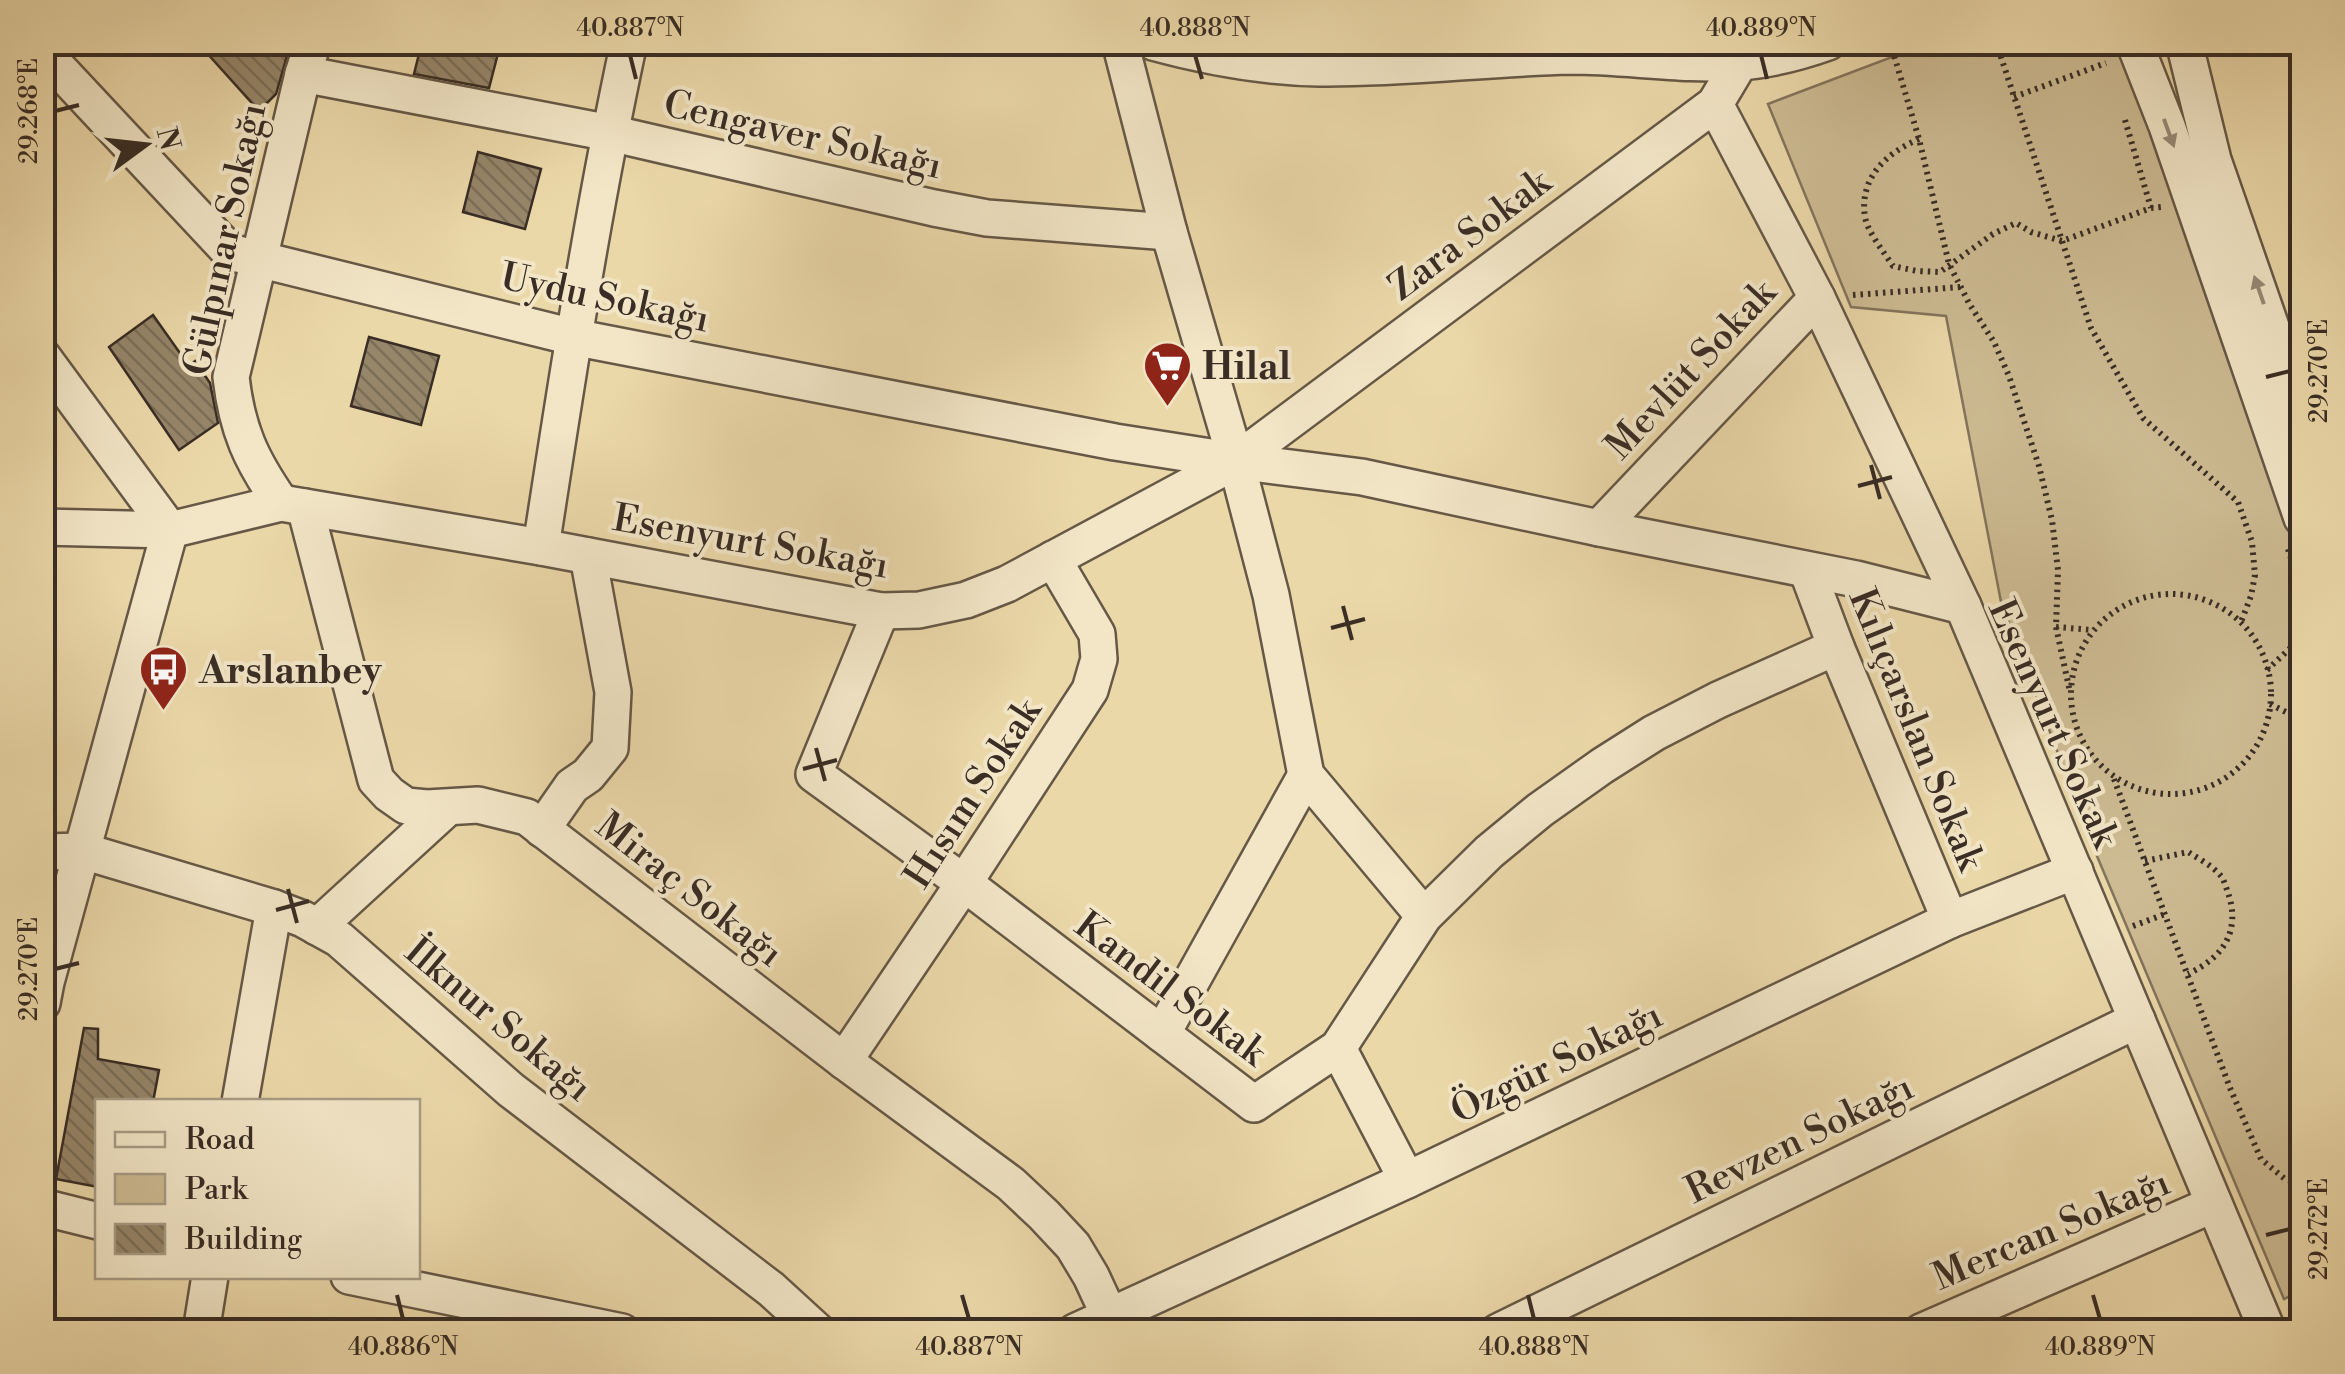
<svg xmlns="http://www.w3.org/2000/svg" width="2345" height="1374" font-family="'Libre Bodoni',serif">
  <defs>
    <pattern id="building-back-hatch" width="6" height="6" patternUnits="userSpaceOnUse" patternTransform="scale(2.5)"><rect width="6" height="6" fill="#96866a"/><path d="M-1 5l2 2M0 0l6 6M5-1l2 2" fill="none" stroke="#7b6e57"/></pattern>
  </defs>
  <rect width="100%" height="100%" fill="#ebd8a9"/>
  <filter id="stains"><feTurbulence type="fractalNoise" baseFrequency=".002" numOctaves="4"/><feColorMatrix values="0 0 0 0 .2 0 0 0 0 .09 0 0 0 0 .02 0 0 0 .5 -.17"/></filter>
  <radialGradient id="worn" r=".72"><stop offset=".6" stop-color="#630" stop-opacity="0"/><stop offset="1" stop-color="#630" stop-opacity=".3"/></radialGradient>
  <path fill="#cdbb93" stroke="#83745c" stroke-width="2.5" d="M 1929,43 L 2126,43 L 2302,551 L 2302,1290 L 2284,1299 L 2094,849 L 2001,602 L 1946,316 L 1851,307 L 1768,104 Z"/>
  <g fill="url(#building-back-hatch)" stroke="#392d25" stroke-width="2.5">
    <path d="M 197,42 L 291,42 L 276,94 L 259,111 Z"/>
    <path d="M 422,42 L 501,42 L 489,88 L 414,74 Z"/>
    <path d="M 478,152 L 541,169 L 525,229 L 463,212 Z"/>
    <path d="M 153,315 L 189,366 L 195,361 L 210,383 L 218,423 L 179,450 L 109,347 Z"/>
    <path d="M 369,337 L 439,356 L 421,425 L 351,406 Z"/>
    <path d="M 84,1028 L 98,1029 L 98,1059 L 159,1070 L 153,1102 L 98,1102 L 98,1187 L 56,1179 Z"/>
  </g>
  <g fill="none" stroke-linecap="round" stroke-linejoin="round">
    <defs>
      <g id="minor">
        <path d="M 1120,42 L 1169,232 L 1236,461 L 1271,595 L 1306,775 L 1424,916"/>
        <path d="M 1153,42 C 1208,57 1262,67 1319,68 C 1403,69 1487,58 1571,56 C 1627,56 1683,66 1739,62 C 1769,60 1800,52 1828,42"/>
        <path d="M 2134,42 L 2167,126 L 2302,518"/>
        <path d="M 2184,42 L 2213,160 L 2302,416"/>
        <path d="M 42,51 L 230,252 L 573,337 L 1115,442 L 1236,461 L 1362,477 L 1599,528 L 1856,579 L 1963,606 L 2268,1332"/>
        <path d="M 303,74 L 610,133 L 934,208 L 987,218 L 1169,232"/>
        <path d="M 1817,298 L 1963,606"/>
        <path d="M 42,356 L 170,530"/>
        <path d="M 281,503 C 251,460 237,430 231,377 L 303,74 L 313,42"/>
        <path d="M 305,507 L 376,780 L 389,794 L 406,806 L 427,808 L 478,805 L 527,817 L 844,1061 L 1011,1184 L 1044,1215 L 1073,1246 L 1091,1276 L 1117,1332"/>
        <path d="M 42,527 L 170,530 L 281,503 L 541,547 L 881,611 L 919,610 L 966,600 L 1007,584 L 1236,461 L 1715,104 L 1740,62"/>
        <path d="M 1599,528 L 1817,298 L 1715,104"/>
        <path d="M 541,547 C 567,378 593,209 629,42"/>
        <path d="M 1807,570 L 1836,647 L 1950,920"/>
        <path d="M 881,611 L 814,774 L 964,883 L 1254,1104 L 1338,1048 L 1424,916 L 1489,852 L 1540,810 L 1602,766 L 1654,733 L 1718,700 L 1836,647"/>
        <path d="M 542,829 L 572,786 L 588,775 L 610,748 L 613,692 L 588,556"/>
        <path d="M 42,852 L 83,851 L 274,908 L 303,919 L 339,939 L 511,1090 L 771,1289 L 818,1332"/>
        <path d="M 317,927 L 447,808"/>
        <path d="M 42,1003 L 46,982 L 170,530"/>
        <path d="M 1162,1034 L 1306,775"/>
        <path d="M 1338,1048 L 1407,1180"/>
        <path d="M 844,1061 L 964,883 L 1090,690 L 1099,659 L 1097,634 L 1053,559"/>
        <path d="M 240,1102 L 274,908"/>
        <path d="M 42,1207 L 98,1221"/>
        <path d="M 349,1276 L 622,1332"/>
        <path d="M 201,1332 L 210,1276"/>
        <path d="M 1075,1332 L 1407,1180 L 1950,920 L 2075,871"/>
        <path d="M 1498,1332 L 2137,1020"/>
        <path d="M 1921,1332 L 2214,1204"/>
      </g>
    </defs>
    <use href="#minor" stroke="#665846" stroke-width="40"/>
    <g stroke="#392d25" stroke-width="6" stroke-dasharray="2.5 5" stroke-linecap="butt">
      <path d="M 1890,42 L 1919,139 L 1949,264 L 1970,305 L 1994,342 L 2009,376 L 2039,466 L 2052,520 L 2058,570 L 2056,627 L 2070,692"/>
      <path d="M 1996,42 L 2091,328 L 2143,418 L 2238,502 L 2252,542 L 2255,575 L 2251,596 L 2241,622"/>
      <path d="M 2014,97 L 2106,63"/>
      <path d="M 2125,120 L 2151,208"/>
      <path d="M 1919,139 C 1886,153 1859,178 1865,217 C 1868,233 1884,252 1893,266 L 1917,271 L 1940,272 L 1993,234 L 2016,223 L 2031,232 L 2062,241 L 2151,208 L 2161,207"/>
      <path d="M 1853,295 L 1961,287"/>
      <path d="M 2288,549 L 2302,592"/>
      <circle cx="2171" cy="694" r="100"/>
      <path d="M 2056,627 L 2093,630"/>
      <path d="M 2267,670 L 2302,637"/>
      <path d="M 2270,704 L 2296,717 L 2302,723"/>
      <path d="M 2114,779 L 2230,1088 L 2261,1159 L 2285,1179 L 2302,1185"/>
      <path d="M 2145,861 L 2188,852 C 2199,859 2213,866 2221,876 C 2223,878 2226,887 2227,890 C 2242,930 2224,957 2188,974"/>
      <path d="M 2133,926 L 2165,914"/>
    </g>
    <use href="#minor" stroke="#f2e6c7" stroke-width="35"/>
  </g>
  <defs><path id="oneway-solid" d="M-6-.8H1V-3.2L6.5 0L1 3.2V.8H-6Z" transform="scale(2.5)"/></defs>
  <g fill="#968a76">
    <use href="#oneway-solid" transform="translate(2169 133) rotate(70)"/>
    <use href="#oneway-solid" transform="translate(2259 290) rotate(-109)"/>
  </g>
  <path fill="none" stroke="#392d25" stroke-width="4" d="M 630,55 L 636,79M 1195,55 L 1202,79M 1761,55 L 1767,79M 55,111 L 79,105M 2266,377 L 2290,371M 1871,465 L 1880,499M 1858,486 L 1892,477M 1343,606 L 1352,640M 1331,628 L 1365,619M 816,748 L 825,781M 803,769 L 837,760M 288,889 L 297,923M 276,910 L 309,901M 55,969 L 79,963M 2266,1235 L 2290,1229M 397,1295 L 403,1319M 962,1295 L 969,1319M 1528,1295 L 1534,1319M 2093,1295 L 2100,1319"/>
  <defs>
    <symbol id="supermarket-pin" viewBox="-11 -11 22 30"><path d="M0 17L-7.5 6A9.5 9.5 0 1 1 7.5 6Z" fill="#8f2418" stroke="#f2e6c7"/><path d="M-6-5.5h2.5l.6 2H6L4.5 2H-2.5L-4.4-4H-6ZM-1.5 3.2a1.3 1.3 0 1 0 .1 0ZM3 3.2a1.3 1.3 0 1 0 .1 0Z" fill="#fff"/></symbol>
    <symbol id="bus-pin" viewBox="-11 -11 22 30"><path d="M0 17L-7.5 6A9.5 9.5 0 1 1 7.5 6Z" fill="#8f2418" stroke="#f2e6c7"/><path d="M-5-6H5V4H4V6H2V4H-2V6H-4V4H-5ZM-3.5-4V0h7V-4ZM-3.5 1.2v1.5H-2V1.2ZM2 1.2v1.5H3.5V1.2Z" fill="#fff"/></symbol>
  </defs>
  <g fill-rule="evenodd">
    <use href="#supermarket-pin" x="1140" y="338" width="55" height="75"/>
    <use href="#bus-pin" x="136" y="642" width="55" height="75"/>
  </g>
  <g text-anchor="middle" stroke-width="8" stroke-linejoin="round" paint-order="stroke">
    <g font-size="38" fill="#392d25" stroke="#f2e6c7">
      <text transform="translate(803 134) rotate(13)" y="13">Cengaver Sokağı</text>
      <text transform="translate(1469 234) rotate(-37)" y="13">Zara Sokak</text>
      <text transform="translate(224 239) rotate(-78)" y="13">Gülpınar Sokağı</text>
      <text transform="translate(605 297) rotate(12)" y="13">Uydu Sokağı</text>
      <text transform="translate(1690 369) rotate(-47)" y="13">Mevlüt Sokak</text>
      <text transform="translate(751 541) rotate(10)" y="13">Esenyurt Sokağı</text>
      <text transform="translate(2054 723) rotate(66)" y="13">Esenyurt Sokak</text>
      <text transform="translate(1917 729) rotate(68)" y="13">Kılıçarslan Sokak</text>
      <text transform="translate(972 793) rotate(-57)" y="13">Hısım Sokak</text>
      <text transform="translate(690 889) rotate(38)" y="13">Miraç Sokağı</text>
      <text transform="translate(1171 988) rotate(37)" y="13">Kandil Sokak</text>
      <text transform="translate(499 1019) rotate(40)" y="13">İlknur Sokağı</text>
      <text transform="translate(1556 1062) rotate(-26)" y="13">Özgür Sokağı</text>
      <text transform="translate(1799 1138) rotate(-26)" y="13">Revzen Sokağı</text>
      <text transform="translate(2051 1229) rotate(-23)" y="13">Mercan Sokağı</text>
    </g>
    <g font-size="38" font-weight="bold" fill="#392d25" stroke="#f2e6c7" text-anchor="start">
      <text x="1202" y="379">Hilal</text>
      <text x="199" y="683">Arslanbey</text>
    </g>
  </g>
  <rect width="2345" height="1374" fill="none" stroke="#ebd8a9" stroke-width="110"/>
  <rect x="95" y="1099" width="325" height="180" fill="#f2e6c7" stroke="#a89c86" stroke-width="2.5"/>
  <rect x="115" y="1132" width="50" height="15" fill="#f2e6c7" stroke="#a89c86" stroke-width="2.5"/>
  <text x="185" y="1149" font-size="30" fill="#392d25">Road</text>
  <rect x="115" y="1174" width="50" height="30" fill="#cdbb93" stroke="#a89c86" stroke-width="2.5"/>
  <text x="185" y="1199" font-size="30" fill="#392d25">Park</text>
  <rect x="115" y="1224" width="50" height="30" fill="url(#building-back-hatch)" stroke="#a89c86" stroke-width="2.5"/>
  <text x="185" y="1249" font-size="30" fill="#392d25">Building</text>
  <g transform="translate(145 145) rotate(75)" stroke="#f2e6c7" stroke-width="8" paint-order="stroke">
  <path d="M0-8L18 38L0 25L-18 38Z" fill="#392d25"/>
  <text y="-15" font-size="28" font-weight="bold" text-anchor="middle" fill="#392d25">N</text>
  </g>
  <rect x="55" y="55" width="2235" height="1264" fill="none" stroke="#392d25" stroke-width="4"/>
  <g font-size="25" text-anchor="middle" fill="#392d25">
    <text x="630" y="36">40.887°N</text>
    <text x="1195" y="36">40.888°N</text>
    <text x="1761" y="36">40.889°N</text>
    <text transform="translate(28 111) rotate(-90)" y="9">29.268°E</text>
    <text transform="translate(2318 371) rotate(-90)" y="9">29.270°E</text>
    <text transform="translate(28 969) rotate(-90)" y="9">29.270°E</text>
    <text transform="translate(2318 1229) rotate(-90)" y="9">29.272°E</text>
    <text x="403" y="1355">40.886°N</text>
    <text x="969" y="1355">40.887°N</text>
    <text x="1534" y="1355">40.888°N</text>
    <text x="2100" y="1355">40.889°N</text>
  </g>
  <rect width="100%" height="100%" filter="url(#stains)"/>
  <rect width="100%" height="100%" fill="url(#worn)"/>
</svg>
